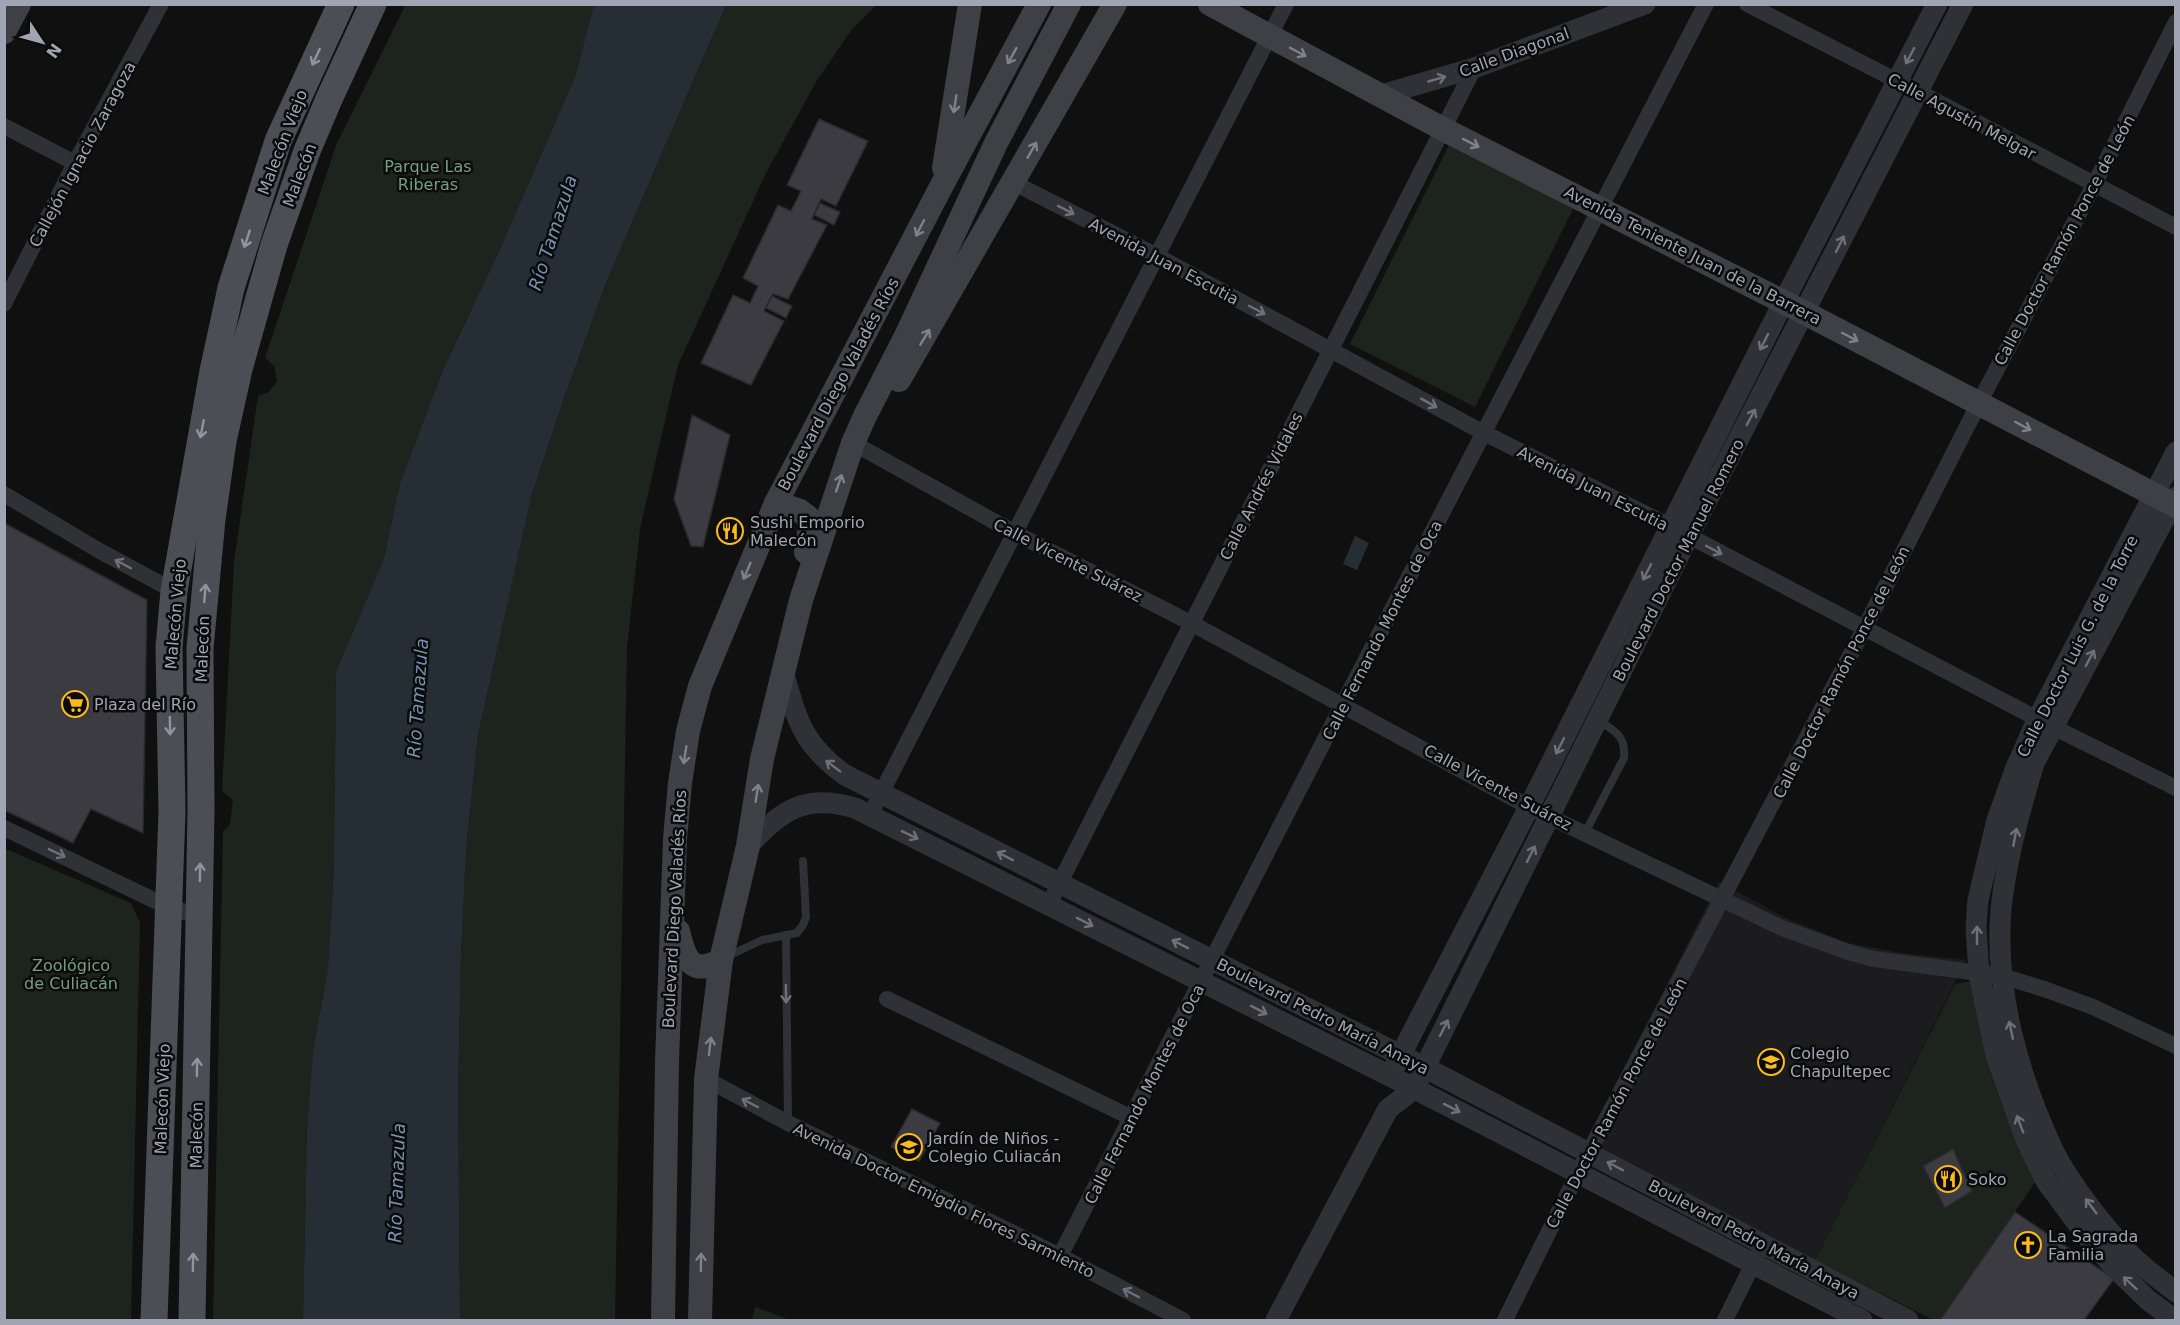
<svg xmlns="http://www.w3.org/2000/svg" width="2180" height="1325" font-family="'DejaVu Sans',sans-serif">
  <rect width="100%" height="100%" fill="#101011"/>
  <path fill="#1c1c1e" d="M 1719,882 L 1786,918 L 1848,943 L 1902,953 L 1966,960 L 1815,1260 L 1587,1140 Z"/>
  <g fill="#1c241d">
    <path d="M 409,4 L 594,5 L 575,77 L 499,251 L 443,370 L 400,483 L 384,558 L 336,672 L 334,865 L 328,968 L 313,1051 L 307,1129 L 303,1320 L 213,1320 L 223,831 L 230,824 L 233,800 L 222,791 L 234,562 L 258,396 L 269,392 L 277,381 L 274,366 L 265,358 L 337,143 L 405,6 Z"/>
    <path d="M 726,5 L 876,5 L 850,32 L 816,82 L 766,173 L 678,365 L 640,529 L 627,648 L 615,1320 L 460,1320 L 458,1089 L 461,953 L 466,850 L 478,735 L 532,494 L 564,398 L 606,283 Z"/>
    <path d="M 1452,139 L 1577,201 L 1475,407 L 1350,344 Z"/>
    <path d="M 4,848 L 131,903 L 140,923 L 131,1320 L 5,1320 Z"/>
    <path d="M 1977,980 L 2045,1168 L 1940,1320 L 1933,1320 L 1815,1260 L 1955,984 Z"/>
    <path d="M 755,1307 L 790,1320 L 752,1320 Z"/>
  </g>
  <g fill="#262e35">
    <path d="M 594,5 L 726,5 L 606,283 L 564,398 L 532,494 L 478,735 L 466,850 L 461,953 L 458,1089 L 460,1320 L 303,1320 L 307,1129 L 313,1051 L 328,968 L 334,865 L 336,672 L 384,558 L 400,483 L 443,370 L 499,251 L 575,77 Z"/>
    <path d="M 1355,536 L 1369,543 L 1357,570 L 1343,564 Z"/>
  </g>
  <g fill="#3b3b41" stroke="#2a292d" stroke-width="1.5">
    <path d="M 819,119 L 868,141 L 836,206 L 821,199 L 812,219 L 827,225 L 788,299 L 773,294 L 764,311 L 784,321 L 751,385 L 701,363 L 733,295 L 750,303 L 758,286 L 743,278 L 778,205 L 791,211 L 801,191 L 787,185 Z"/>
    <path d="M 820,203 L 840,212 L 834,225 L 814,215 Z"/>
    <path d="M 772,296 L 792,306 L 786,318 L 766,308 Z"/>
    <path d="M 692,415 L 730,435 L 703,547 L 691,546 L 674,499 Z"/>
    <path d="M 4,523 L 147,600 L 143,833 L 91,809 L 73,843 L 4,810 Z"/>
    <path d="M 912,1109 L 940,1123 L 919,1161 L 891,1147 Z"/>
    <path d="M 1953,1149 L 1972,1191 L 1945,1208 L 1923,1166 Z"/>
    <path d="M 2015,1212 L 2114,1279 L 2084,1320 L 1940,1320 Z"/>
  </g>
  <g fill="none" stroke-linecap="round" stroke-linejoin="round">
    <g stroke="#303136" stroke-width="8">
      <path d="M 1585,833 L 1624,758 C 1626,736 1615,731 1598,720"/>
      <path d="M 786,935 L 788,1123"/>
      <path d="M 726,957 L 762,940 L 797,933 L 803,925 L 806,917 L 803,861"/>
    </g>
    <g stroke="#303136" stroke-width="16">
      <path d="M 1747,4 L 1917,91 L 2176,227"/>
      <path d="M 4,126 L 75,163"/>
      <path d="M 1014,183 L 1157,256 L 1484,433 L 1670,526 L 2053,727 L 2176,788"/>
      <path d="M 4,304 L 75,163 L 161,4"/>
      <path d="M 853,443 L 1015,533 L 1191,623 L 1529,807 L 1782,928 L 1848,952 L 1874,959 L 2002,976 L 2047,990 L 2093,1007 L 2176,1046"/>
      <path d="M 4,494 L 98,550 L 174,591"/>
      <path d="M 870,815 L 1286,4"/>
      <path d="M 4,828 L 168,907 L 199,916"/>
      <path d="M 1049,904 L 1474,68"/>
      <path d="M 887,999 L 1132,1118"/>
      <path d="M 706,1079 L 788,1123 L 1060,1256 L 1183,1320"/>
      <path d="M 1060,1256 L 1343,704 L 1706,4"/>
      <path d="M 1505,1320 L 1578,1173 L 1864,629 L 1979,403 L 2094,185 L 2176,22"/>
      <path d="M 1725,1320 L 1758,1254"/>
    </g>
    <g stroke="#303136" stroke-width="21">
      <path d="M 1381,95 L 1474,68 L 1645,4"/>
      <path d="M 2176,497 L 2034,763 C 2020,810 2006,860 2001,909 C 1994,991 2019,1078 2054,1152 C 2071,1185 2104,1227 2130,1254 C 2143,1268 2161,1280 2176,1292"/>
      <path d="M 783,671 C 797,720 802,744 845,775 L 1424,1067 L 1908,1320"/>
      <path d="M 748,846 C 781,810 806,793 855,808 L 1390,1076 L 1862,1320"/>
      <path d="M 1394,1068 L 1529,807 L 1783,303 L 1937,4"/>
      <path d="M 1276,1320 L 1388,1109 L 1414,1089 L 1688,537 L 1963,4"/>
      <path d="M 2175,1320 L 2148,1300 L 2116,1269 L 2089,1239 L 2046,1181 L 2026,1140 L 1996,1055 L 1979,974 L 1976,927 L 1978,900 L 1997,820 L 2015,770 L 2038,718 L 2176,452"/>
    </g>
    <g stroke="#3e4046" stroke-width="24">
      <path d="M 1210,4 L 1443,129 L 1805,313 L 2176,506"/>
      <path d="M 4,32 L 19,4"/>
      <path d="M 944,168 L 970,4"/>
      <path d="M 899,380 L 1115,4"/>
      <path d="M 776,503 L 800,511 L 808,517 L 810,527 L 806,552"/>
      <path d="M 678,931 C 684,956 690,978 721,960"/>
      <path d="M 663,1320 L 667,1062 L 675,839 L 680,783 L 688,731 L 700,686 L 776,503 L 941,187 L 1039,4"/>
      <path d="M 700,1320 L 706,1079 L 721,960 L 748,846 L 762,759 L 801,600 L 853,443 L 865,416 L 906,336 L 996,143 L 1069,4"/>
    </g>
    <g stroke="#4c4e55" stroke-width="27">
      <path d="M 154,1320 L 172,811 L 169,647 L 174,591 L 213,371 L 231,288 L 278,141 L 341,4"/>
      <path d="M 192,1320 L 201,811 L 200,648 L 212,519 L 223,441 L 239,369 L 274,245 L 307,151 L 329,99 L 373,4"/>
    </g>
  </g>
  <defs><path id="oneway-shaft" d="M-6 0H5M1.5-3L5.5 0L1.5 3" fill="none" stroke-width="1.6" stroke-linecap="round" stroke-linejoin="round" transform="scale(1.5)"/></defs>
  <g stroke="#7e828d">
    <use href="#oneway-shaft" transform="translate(1298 52) rotate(28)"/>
    <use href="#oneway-shaft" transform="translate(1012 56) rotate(119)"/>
    <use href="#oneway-shaft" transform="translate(955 104) rotate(99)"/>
    <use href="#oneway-shaft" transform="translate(1471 143) rotate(27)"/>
    <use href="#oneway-shaft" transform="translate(1032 150) rotate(-60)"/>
    <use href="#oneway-shaft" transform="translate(920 228) rotate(117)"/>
    <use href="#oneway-shaft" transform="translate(925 337) rotate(-59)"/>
    <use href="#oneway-shaft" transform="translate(1850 337) rotate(28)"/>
    <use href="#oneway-shaft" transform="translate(2023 426) rotate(28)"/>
    <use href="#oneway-shaft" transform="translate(839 483) rotate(-71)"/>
    <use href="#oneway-shaft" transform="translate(747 571) rotate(113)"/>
    <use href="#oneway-shaft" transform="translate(685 755) rotate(99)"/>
    <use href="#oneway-shaft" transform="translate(757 793) rotate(-81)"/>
    <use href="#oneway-shaft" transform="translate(710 1046) rotate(-83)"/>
    <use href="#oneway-shaft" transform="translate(701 1262) rotate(-89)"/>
  </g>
  <g stroke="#6e717b">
    <use href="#oneway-shaft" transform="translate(1910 56) rotate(118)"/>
    <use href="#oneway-shaft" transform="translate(1437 79) rotate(-16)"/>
    <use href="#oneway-shaft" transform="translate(1066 210) rotate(27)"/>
    <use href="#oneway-shaft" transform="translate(1840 244) rotate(-63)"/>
    <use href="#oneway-shaft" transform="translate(1257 310) rotate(28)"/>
    <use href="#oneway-shaft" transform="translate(1764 342) rotate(117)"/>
    <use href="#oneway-shaft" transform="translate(1429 403) rotate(29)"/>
    <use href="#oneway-shaft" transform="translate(1751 417) rotate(-62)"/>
    <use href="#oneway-shaft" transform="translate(1714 550) rotate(28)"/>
    <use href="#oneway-shaft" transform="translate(123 564) rotate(-152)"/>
    <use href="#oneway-shaft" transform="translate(1647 572) rotate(117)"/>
    <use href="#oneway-shaft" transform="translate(2090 658) rotate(-62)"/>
    <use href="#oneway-shaft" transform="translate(1560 746) rotate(117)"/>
    <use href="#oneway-shaft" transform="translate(833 766) rotate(-143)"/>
    <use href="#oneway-shaft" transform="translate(910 835) rotate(26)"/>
    <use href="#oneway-shaft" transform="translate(2015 837) rotate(-79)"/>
    <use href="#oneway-shaft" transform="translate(57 853) rotate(26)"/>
    <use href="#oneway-shaft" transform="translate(1531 854) rotate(-63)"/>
    <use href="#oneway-shaft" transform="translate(1005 856) rotate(-153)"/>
    <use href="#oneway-shaft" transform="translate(1085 922) rotate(27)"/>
    <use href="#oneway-shaft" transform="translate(1977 935) rotate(-90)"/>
    <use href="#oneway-shaft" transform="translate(1180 944) rotate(-153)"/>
    <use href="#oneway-shaft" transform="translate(786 994) rotate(89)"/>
    <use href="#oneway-shaft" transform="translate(1259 1010) rotate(27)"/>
    <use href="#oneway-shaft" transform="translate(1444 1028) rotate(-63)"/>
    <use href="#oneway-shaft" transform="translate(2011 1030) rotate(-102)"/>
    <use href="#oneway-shaft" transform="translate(750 1103) rotate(-152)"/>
    <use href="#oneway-shaft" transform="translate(1452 1108) rotate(27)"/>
    <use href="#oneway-shaft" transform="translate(2020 1124) rotate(-111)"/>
    <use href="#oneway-shaft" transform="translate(1615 1166) rotate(-152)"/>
    <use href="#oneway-shaft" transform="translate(2091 1206) rotate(-127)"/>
    <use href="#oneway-shaft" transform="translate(2130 1283) rotate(-137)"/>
    <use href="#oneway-shaft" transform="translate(1131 1293) rotate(-152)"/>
  </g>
  <g stroke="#8f94a0">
    <use href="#oneway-shaft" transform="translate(316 57) rotate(115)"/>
    <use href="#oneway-shaft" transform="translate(247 239) rotate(108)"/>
    <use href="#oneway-shaft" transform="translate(202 429) rotate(101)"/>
    <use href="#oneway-shaft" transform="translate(205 593) rotate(-85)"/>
    <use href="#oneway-shaft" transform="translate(170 726) rotate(89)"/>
    <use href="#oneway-shaft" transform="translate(200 872) rotate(-89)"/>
    <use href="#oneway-shaft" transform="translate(197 1067) rotate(-89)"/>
    <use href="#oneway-shaft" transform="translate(193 1262) rotate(-89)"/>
  </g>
  <defs>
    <symbol id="restaurant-ring" viewBox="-11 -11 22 22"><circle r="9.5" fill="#0b0b0c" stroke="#fdbb1c" stroke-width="1.5"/><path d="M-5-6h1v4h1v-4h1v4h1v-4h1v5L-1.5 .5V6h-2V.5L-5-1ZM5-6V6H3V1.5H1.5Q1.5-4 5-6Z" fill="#fdbb1c"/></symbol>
    <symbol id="supermarket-ring" viewBox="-11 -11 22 22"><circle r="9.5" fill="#0b0b0c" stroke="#fdbb1c" stroke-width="1.5"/><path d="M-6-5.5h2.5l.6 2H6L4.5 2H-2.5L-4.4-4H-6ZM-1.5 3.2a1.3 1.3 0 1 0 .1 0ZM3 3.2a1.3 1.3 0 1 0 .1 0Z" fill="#fdbb1c"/></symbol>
    <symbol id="school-ring" viewBox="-11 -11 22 22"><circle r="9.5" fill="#0b0b0c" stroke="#fdbb1c" stroke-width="1.5"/><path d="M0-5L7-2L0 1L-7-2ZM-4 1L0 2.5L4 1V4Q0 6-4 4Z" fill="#fdbb1c"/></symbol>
    <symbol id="church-ring" viewBox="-11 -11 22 22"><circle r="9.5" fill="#0b0b0c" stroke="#fdbb1c" stroke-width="1.5"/><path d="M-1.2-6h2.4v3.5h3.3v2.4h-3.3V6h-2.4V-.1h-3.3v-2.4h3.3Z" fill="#fdbb1c"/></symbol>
  </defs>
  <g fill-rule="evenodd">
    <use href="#restaurant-ring" x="715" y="516" width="30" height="30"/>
    <use href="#supermarket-ring" x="60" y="689" width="30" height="30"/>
    <use href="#school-ring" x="1756" y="1047" width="30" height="30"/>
    <use href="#school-ring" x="894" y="1132" width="30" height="30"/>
    <use href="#restaurant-ring" x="1933" y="1164" width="30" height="30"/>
    <use href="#church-ring" x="2013" y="1230" width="30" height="30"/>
  </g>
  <g text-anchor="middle" stroke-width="5" stroke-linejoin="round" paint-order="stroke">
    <g font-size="16" fill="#a0a5b3" stroke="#0b0b0c">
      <text transform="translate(1514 52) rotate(-20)" y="6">Calle Diagonal</text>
      <text transform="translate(1962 116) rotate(28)" y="6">Calle Agustín Melgar</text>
      <text transform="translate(282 142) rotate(-69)" y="6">Malecón Viejo</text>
      <text transform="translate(82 154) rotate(-62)" y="6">Callejón Ignacio Zaragoza</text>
      <text transform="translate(299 175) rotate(-69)" y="6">Malecón</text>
      <text transform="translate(2064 240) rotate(-62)" y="6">Calle Doctor Ramón Ponce de León</text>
      <text transform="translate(1693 255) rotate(27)" y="6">Avenida Teniente Juan de la Barrera</text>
      <text transform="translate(1164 261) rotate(28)" y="6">Avenida Juan Escutia</text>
      <text transform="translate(838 384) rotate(-62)" y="6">Boulevard Diego Valadés Ríos</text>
      <text transform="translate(1261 486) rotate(-63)" y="6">Calle Andrés Vidales</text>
      <text transform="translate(1593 488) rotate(27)" y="6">Avenida Juan Escutia</text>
      <text transform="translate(1068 560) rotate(27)" y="6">Calle Vicente Suárez</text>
      <text transform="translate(1678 560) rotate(-63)" y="6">Boulevard Doctor Manuel Romero</text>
      <text transform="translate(175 614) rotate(-85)" y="6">Malecón Viejo</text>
      <text transform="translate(1382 630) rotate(-63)" y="6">Calle Fernando Montes de Oca</text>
      <text transform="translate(2077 646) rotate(-63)" y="6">Calle Doctor Luis G. de la Torre</text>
      <text transform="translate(202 649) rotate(-88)" y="6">Malecón</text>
      <text transform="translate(1841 672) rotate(-63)" y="6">Calle Doctor Ramón Ponce de León</text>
      <text transform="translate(1498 787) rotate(28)" y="6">Calle Vicente Suárez</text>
      <text transform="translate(674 909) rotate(-87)" y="6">Boulevard Diego Valadés Ríos</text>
      <text transform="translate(1323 1016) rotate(27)" y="6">Boulevard Pedro María Anaya</text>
      <text transform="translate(1144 1094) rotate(-63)" y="6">Calle Fernando Montes de Oca</text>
      <text transform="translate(162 1099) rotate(-88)" y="6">Malecón Viejo</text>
      <text transform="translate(1616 1103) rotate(-62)" y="6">Calle Doctor Ramón Ponce de León</text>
      <text transform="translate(196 1135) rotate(-89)" y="6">Malecón</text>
      <text transform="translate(944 1200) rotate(26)" y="6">Avenida Doctor Emigdio Flores Sarmiento</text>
      <text transform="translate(1754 1239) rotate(28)" y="6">Boulevard Pedro María Anaya</text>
    </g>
    <g font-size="16" fill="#75a07a" stroke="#0b0b0c">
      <text x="428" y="172">Parque Las<tspan x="428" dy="18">Riberas</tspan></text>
      <text x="71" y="971">Zoológico<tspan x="71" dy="18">de Culiacán</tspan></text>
    </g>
    <g font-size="16" fill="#a0a5b3" stroke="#0b0b0c" text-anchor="start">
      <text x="750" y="528">Sushi Emporio<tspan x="750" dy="18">Malecón</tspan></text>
      <text x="94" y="710">Plaza del Río</text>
      <text x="1790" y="1059">Colegio<tspan x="1790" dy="18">Chapultepec</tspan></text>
      <text x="928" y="1144">Jardín de Niños -<tspan x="928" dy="18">Colegio Culiacán</tspan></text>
      <text x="1968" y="1185">Soko</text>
      <text x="2048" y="1242">La Sagrada<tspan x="2048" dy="18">Familia</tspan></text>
    </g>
    <g font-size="18" font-style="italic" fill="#7492b1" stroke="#0b0b0c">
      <text transform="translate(553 233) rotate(-72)" y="6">Río Tamazula</text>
      <text transform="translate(418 698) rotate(-86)" y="6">Río Tamazula</text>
      <text transform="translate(397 1183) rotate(-88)" y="6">Río Tamazula</text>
    </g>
  </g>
  <rect width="2180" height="1325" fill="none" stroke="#a0a5b3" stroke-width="12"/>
  <g transform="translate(42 42) rotate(126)" stroke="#0b0b0c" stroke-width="4.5" paint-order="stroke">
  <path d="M0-4.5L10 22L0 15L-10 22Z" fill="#a0a5b3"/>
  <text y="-9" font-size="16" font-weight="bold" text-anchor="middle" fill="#a0a5b3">N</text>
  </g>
</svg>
